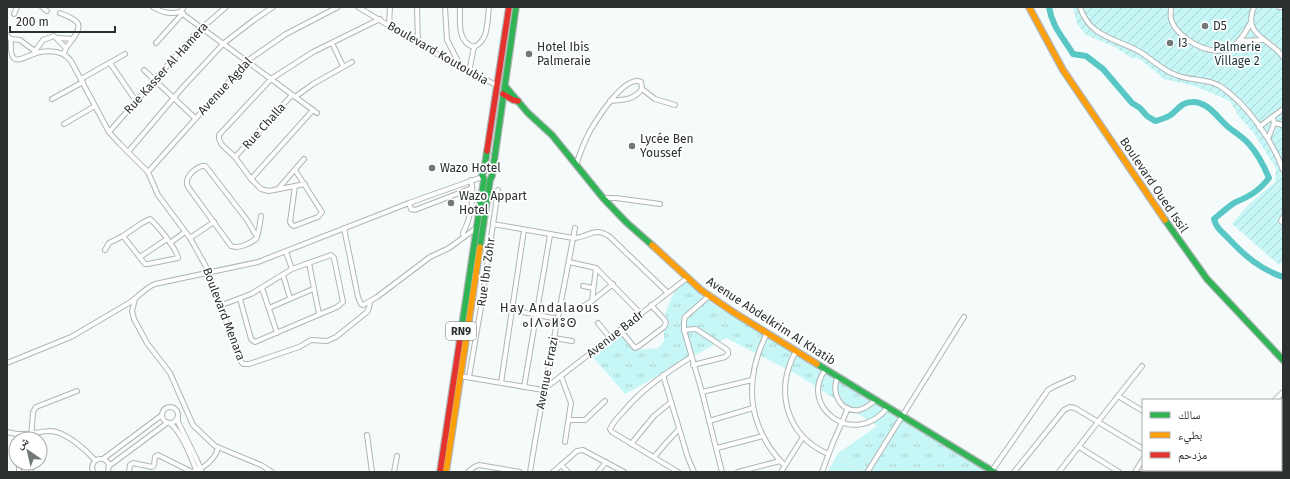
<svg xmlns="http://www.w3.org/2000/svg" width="1290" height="479" font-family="'Fira Sans','Noto Naskh Arabic','Noto Sans Tifinagh',sans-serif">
  <defs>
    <pattern id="grass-tufts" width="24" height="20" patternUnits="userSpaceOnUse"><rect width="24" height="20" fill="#c6f6f5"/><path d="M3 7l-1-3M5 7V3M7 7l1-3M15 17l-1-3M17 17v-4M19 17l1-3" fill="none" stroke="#aad3d2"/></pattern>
    <pattern id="garden-furrows" width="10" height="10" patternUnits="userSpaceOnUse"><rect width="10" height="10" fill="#c6f6f5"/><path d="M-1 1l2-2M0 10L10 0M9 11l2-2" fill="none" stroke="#aad3d2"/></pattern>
  </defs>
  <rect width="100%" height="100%" fill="#f5fbfb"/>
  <path fill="url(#grass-tufts)" d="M 684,282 L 690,282 L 711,303 L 903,415 L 983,467 L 986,472 L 864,472 L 837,454 L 877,426 L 798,375 L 726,338 L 625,394 L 592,356 L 621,333 L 635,350 L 658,348 L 664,341 L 664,329 L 670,324 L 665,314 L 676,287 Z"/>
  <path fill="url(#garden-furrows)" d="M 1073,7 L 1283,7 L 1283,261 L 1279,265 L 1232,224 L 1248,205 L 1275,182 L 1276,168 L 1253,132 L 1238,115 L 1230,101 L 1195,86 L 1164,79 L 1140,59 L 1130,57 L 1115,47 L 1086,35 L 1077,24 Z"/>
  <path fill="#c6f6f5" d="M 837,454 L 864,472 L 828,472 Z"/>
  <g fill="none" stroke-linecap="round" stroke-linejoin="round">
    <path stroke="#58c7c6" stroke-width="6" d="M 1049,7 C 1052,27 1063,37 1073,54 L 1086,56 L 1103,69 L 1132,103 L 1140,108 L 1147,116 L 1155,121 C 1162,119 1167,118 1172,114 C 1179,108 1182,102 1193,102 C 1208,102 1217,117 1227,126 C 1234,132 1243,137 1249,144 C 1258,154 1264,166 1269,178 C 1259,191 1250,196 1236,202 C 1228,206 1221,214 1214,219 C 1217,230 1222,231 1229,239 C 1245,256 1260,269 1283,277"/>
    <defs>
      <g id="street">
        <path d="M 42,7 L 47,11"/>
        <path d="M 153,7 C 163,13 169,14 180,12 L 184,7"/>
        <path d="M 358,7 L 431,51 L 498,86"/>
        <path d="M 417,7 L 418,43"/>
        <path d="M 445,7 L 447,40 L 461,67"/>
        <path d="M 460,7 C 460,21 457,43 474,47 C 489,40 487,22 489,7"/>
        <path d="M 1080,7 C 1090,38 1116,38 1140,52 C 1152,59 1163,71 1176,75 C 1189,81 1207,78 1220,86 C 1246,103 1273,141 1283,170"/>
        <path d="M 1171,7 C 1171,11 1170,15 1171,19 C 1176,38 1211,58 1230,48 C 1240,43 1246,32 1251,22"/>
        <path d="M 1254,7 C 1242,36 1270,38 1283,57"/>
        <path d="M 1279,7 L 1283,7"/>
        <path d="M 180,12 L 317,113"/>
        <path d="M 60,13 C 65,15 73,18 77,22 C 83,29 70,42 66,48"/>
        <path d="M 14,14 L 17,7"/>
        <path d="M 389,25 L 390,7"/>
        <path d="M 7,35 L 11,40 C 9,72 23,56 40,52 C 52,50 64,51 71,61 L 109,132 L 120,144 L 148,172 L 158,195 L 190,238 L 209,272 L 240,360 L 243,364 L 249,364 L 299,347 L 311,340 L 327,341 L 336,337 L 367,312 L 369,308 L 370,302"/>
        <path d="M 58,38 L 73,39"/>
        <path d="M 11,39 L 20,40 L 36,52"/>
        <path d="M 1239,41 L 1264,40"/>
        <path d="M 156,43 L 183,13"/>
        <path d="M 332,43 L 343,66"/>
        <path d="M 35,51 L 43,40 L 54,36 L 66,48 L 64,53"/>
        <path d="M 110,63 L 136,101"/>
        <path d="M 144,70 L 195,118"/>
        <path d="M 469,72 L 474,47"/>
        <path d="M 81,79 L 125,54"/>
        <path d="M 642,89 L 655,99 L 675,105"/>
        <path d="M 295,97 L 313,84 L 352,62"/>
        <path d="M 52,99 L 83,82"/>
        <path d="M 1274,123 L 1283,125"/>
        <path d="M 64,124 L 95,106"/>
        <path d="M 1259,127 L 1283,109"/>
        <path d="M 109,132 L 195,34 L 226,7"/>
        <path d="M 1268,139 L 1274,123 L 1273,118"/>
        <path d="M 128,152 L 183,87 L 224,43 L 254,20 L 273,7"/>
        <path d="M 235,157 L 292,95"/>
        <path d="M 576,165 C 580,153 584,142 590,131 C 597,119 625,74 641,82 L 642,89 C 634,100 623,100 610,101"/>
        <path d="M 295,170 L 322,212 L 318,217 L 294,226 L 292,225 L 290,222 L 295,186"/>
        <path d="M 148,172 L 247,61 L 286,34 L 338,7"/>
        <path d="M 251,179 L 313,110"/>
        <path d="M 305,184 L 269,191 L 261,189 L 251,179 L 235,157 L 222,145 L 219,139 L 219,135 L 271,79 L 313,52 L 380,19"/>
        <path d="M 278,189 L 304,159"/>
        <path d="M 603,198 L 616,198 L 660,204"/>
        <path d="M 409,203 L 411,209 L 415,210 L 472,188"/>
        <path d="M 1283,217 L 1281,221 L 1283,223"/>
        <path d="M 493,224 L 573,238 C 589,238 594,225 610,237 L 667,292"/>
        <path d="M 344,228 L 358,297 L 361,304 L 363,305 L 377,297 L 430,257 L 449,248 L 475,229"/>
        <path d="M 257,237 L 247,220 L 207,168 L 205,166 C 198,165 187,175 187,182 C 186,185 189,188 191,191 L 231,246 C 238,249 249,244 256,239 C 259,232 260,223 261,216"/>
        <path d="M 464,237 L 463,233 C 471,217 475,197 471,180"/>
        <path d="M 190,238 L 214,222"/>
        <path d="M 170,243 L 185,232"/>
        <path d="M 105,250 L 109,243 L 123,236 L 142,223 L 150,219 C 157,225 177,249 178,258 L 148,264 L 145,264 L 123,236"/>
        <path d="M 286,252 L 292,269"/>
        <path d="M 140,257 L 167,239"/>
        <path d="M 569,262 L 596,268 L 641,314"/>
        <path d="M 309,263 L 319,314"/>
        <path d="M 283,275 L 290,298"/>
        <path d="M 583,286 L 593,288"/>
        <path d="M 262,288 L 277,333"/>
        <path d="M 709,296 L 685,317 L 684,321 L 684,330 L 702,392 L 722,472"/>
        <path d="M 135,299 L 132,311 L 134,319 L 147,343 L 170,373 L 193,425 L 215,446 L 261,465 L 272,472"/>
        <path d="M 592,301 L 596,268"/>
        <path d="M 222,305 L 251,294 L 292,269 L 331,255 L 334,258 L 343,302 L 337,307 L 255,342 L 251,339 L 240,299"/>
        <path d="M 269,308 L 313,289"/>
        <path d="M 560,309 L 580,308 L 592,301 L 613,284"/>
        <path d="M 512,310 L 558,319"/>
        <path d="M 598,323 L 610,338"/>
        <path d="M 620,330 L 635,348 L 639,346 L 664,327 L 666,323 L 664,319 L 651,305"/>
        <path d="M 684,330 L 696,329 L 726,349 L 728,351 L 728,354 L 725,357 L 693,365"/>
        <path d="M 767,333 C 743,381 747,427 785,466"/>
        <path d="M 554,338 L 572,341"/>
        <path d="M 796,351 C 774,391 786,435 828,454"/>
        <path d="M 7,363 L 71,337 L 129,303 C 138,297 145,288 155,284 L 258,262 L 409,203 L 482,177"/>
        <path d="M 826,369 C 797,404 853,451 888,407"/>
        <path d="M 663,375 L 688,458 L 694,472"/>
        <path d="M 460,376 L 543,390 L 687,278"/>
        <path d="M 561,376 L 571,403 L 565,442"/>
        <path d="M 469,377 L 481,307 L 498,190"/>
        <path d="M 838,377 C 830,391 840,413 859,410 C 866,408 871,404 876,400"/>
        <path d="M 501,383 L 524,230"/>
        <path d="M 524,387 L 550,235"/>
        <path d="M 702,392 L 752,380"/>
        <path d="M 1118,396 L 1142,366"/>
        <path d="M 1275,400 L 1283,392"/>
        <circle cx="170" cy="415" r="8"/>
        <path d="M 178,418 L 178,422 L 196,458 L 202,472"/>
        <path d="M 569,420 L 585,420 L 605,401"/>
        <path d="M 709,421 L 753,408"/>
        <path d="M 170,423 C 182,433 191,457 197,472"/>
        <path d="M 1281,431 L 1283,433"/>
        <path d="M 7,432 C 11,433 15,434 19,434 C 30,435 41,431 51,431 C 66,432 86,450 95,460"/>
        <path d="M 367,435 L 372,472"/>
        <path d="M 31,439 L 33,412 L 36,407 L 77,391"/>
        <path d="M 631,444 L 654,416 L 671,402"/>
        <path d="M 1079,447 L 1119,472"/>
        <path d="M 717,448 L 763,436"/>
        <path d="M 654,457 L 666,443 L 679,429"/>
        <path d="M 103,459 L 162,415"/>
        <path d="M 561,465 L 568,472"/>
        <path d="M 109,466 L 167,423"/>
        <path d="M 1181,470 L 1186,472"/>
        <path d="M 1269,470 L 1271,472"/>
        <path d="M 868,471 L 964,317"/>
        <path d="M 19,472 L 19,463"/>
        <path d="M 31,472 L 31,463"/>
        <path d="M 93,472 C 89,460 102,454 109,464 L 108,472"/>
        <path d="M 129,472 L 130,465 L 133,463 L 152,467 L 154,465 L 155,457 L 158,455 L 192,472 C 203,469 216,459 218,447"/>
        <path d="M 394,472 L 397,456"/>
        <path d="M 468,472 L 474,467 L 479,465 L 520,472"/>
        <path d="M 530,472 C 543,390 560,309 575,228"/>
        <path d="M 553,472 L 577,451 L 583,450 L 624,472"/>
        <path d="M 598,472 L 606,462"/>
        <path d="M 678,472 L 612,432 L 610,429 C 613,423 618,417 623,412 C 642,389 666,373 691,357"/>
        <path d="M 738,472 L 780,461"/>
        <path d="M 781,472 L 803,437"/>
        <path d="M 822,472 L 832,445 L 848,408"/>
        <path d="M 991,472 L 1048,390 L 1053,387 L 1073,378"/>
        <path d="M 1014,472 L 1064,410 L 1070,407 L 1075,408 L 1143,449"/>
        <path d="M 1059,472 L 1118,396 L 1143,411"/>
        <path d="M 1135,472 L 1143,459"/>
        <path d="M 1226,472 L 1226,470"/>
      </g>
      <g id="fast">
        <path d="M 505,86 L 528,113 L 552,135 L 603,198 L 626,222 L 652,245"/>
        <path d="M 1165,220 L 1207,279 L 1283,360"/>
        <path d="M 480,247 L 490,180 L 492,176 L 516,7"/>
        <path d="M 461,332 L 484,179 L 482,175 L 484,171 L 487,151"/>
        <path d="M 817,364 L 994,472"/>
      </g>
      <g id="slow">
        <path d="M 1029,7 L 1063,70 L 1165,220"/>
        <path d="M 652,245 L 701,290 L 733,312 L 817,364"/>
        <path d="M 446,472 L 480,247"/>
      </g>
      <g id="jam">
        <path d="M 503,94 L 513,100 L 518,101"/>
        <path d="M 487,151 L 509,7"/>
        <path d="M 440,472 L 461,332"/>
      </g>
    </defs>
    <use href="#street" stroke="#b1b5b5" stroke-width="6"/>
    <use href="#fast" stroke="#b1b5b5" stroke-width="8"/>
    <use href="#slow" stroke="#b1b5b5" stroke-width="8"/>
    <use href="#jam" stroke="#b1b5b5" stroke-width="8"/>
    <use href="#street" stroke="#fefefe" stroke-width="4"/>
    <use href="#fast" stroke="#30b455" stroke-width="5.5"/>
    <use href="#slow" stroke="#ff9f0a" stroke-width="5.5"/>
    <use href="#jam" stroke="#e5322d" stroke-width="5.5"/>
  </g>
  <g fill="#727777" stroke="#fff" stroke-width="1.5">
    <circle cx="1205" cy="26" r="4"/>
    <circle cx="1170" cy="43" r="4"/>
    <circle cx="529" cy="54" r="4"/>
    <circle cx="632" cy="146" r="4"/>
    <circle cx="432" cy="168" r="4"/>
    <circle cx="451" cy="203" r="4"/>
  </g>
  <g text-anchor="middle" stroke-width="3.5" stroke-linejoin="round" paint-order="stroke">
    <rect fill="#fff" stroke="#6b6e6e" stroke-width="1" x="446" y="322" width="30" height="18" rx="3"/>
    <g font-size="11" font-weight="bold" fill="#2b3030">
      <text x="461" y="335">RN9</text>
    </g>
    <g font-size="12" fill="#2b3030" stroke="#fff" text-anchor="start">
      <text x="1213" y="30">D5</text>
      <text x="1178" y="47">I3</text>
      <text x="537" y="51">Hotel Ibis<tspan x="537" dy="14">Palmeraie</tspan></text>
      <text x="640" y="143">Lycée Ben<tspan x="640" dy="14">Youssef</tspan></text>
      <text x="440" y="172">Wazo Hotel</text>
      <text x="459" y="200">Wazo Appart<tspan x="459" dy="14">Hotel</tspan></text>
    </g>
    <g font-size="12" fill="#1e3535" stroke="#fff">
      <text x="1237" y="51">Palmerie<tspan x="1237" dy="14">Village 2</tspan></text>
    </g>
    <g font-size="12" fill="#2b3030" stroke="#fff">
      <text transform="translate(438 53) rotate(30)" y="4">Boulevard Koutoubia</text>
      <text transform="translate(166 68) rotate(-48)" y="4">Rue Kasser Al Hamera</text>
      <text transform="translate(225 86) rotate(-47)" y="4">Avenue Agdal</text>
      <text transform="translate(264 126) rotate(-48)" y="4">Rue Challa</text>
      <text transform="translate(1154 185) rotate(56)" y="4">Boulevard Oued Issil</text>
      <text transform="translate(486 272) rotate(-82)" y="4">Rue Ibn Zohr</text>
      <text transform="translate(224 314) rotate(69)" y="4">Boulevard Menara</text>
      <text transform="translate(771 321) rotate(33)" y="4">Avenue Abdelkrim Al Khatib</text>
      <text transform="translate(615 334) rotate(-38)" y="4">Avenue Badr</text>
      <text transform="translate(547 373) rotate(-79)" y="4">Avenue Errazi</text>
    </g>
    <g font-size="13" letter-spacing="1" fill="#2b3030" stroke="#fff">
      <text x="550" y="312">Hay Andalaous<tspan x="550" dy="15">ⴰⵏⴷⴰⵍⵓⵙ</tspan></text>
    </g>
  </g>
  <rect width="1290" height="479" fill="none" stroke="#2b3030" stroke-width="16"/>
  <rect x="1142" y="399" width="140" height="72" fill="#ffffff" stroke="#aaacac"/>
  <rect x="1150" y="412" width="20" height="6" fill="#30b455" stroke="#aaacac"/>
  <text x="1178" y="419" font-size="12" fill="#2b3030">سالك</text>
  <rect x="1150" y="432" width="20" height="6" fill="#ff9f0a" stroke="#aaacac"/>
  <text x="1178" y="439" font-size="12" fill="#2b3030">بطيء</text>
  <rect x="1150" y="452" width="20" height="6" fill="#e5322d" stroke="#aaacac"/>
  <text x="1178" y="459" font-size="12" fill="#2b3030">مزدحم</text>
  <g transform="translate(28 451) rotate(326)"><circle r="19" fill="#ffffff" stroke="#aaacac"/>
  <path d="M0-3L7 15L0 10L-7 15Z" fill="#727777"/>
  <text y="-6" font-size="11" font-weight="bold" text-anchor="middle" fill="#2b3030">ش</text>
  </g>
  <path d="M10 26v6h105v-6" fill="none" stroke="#2b3030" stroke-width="2"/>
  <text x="16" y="26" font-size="12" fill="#2b3030" stroke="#ffffff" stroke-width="3" paint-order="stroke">200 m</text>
</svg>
